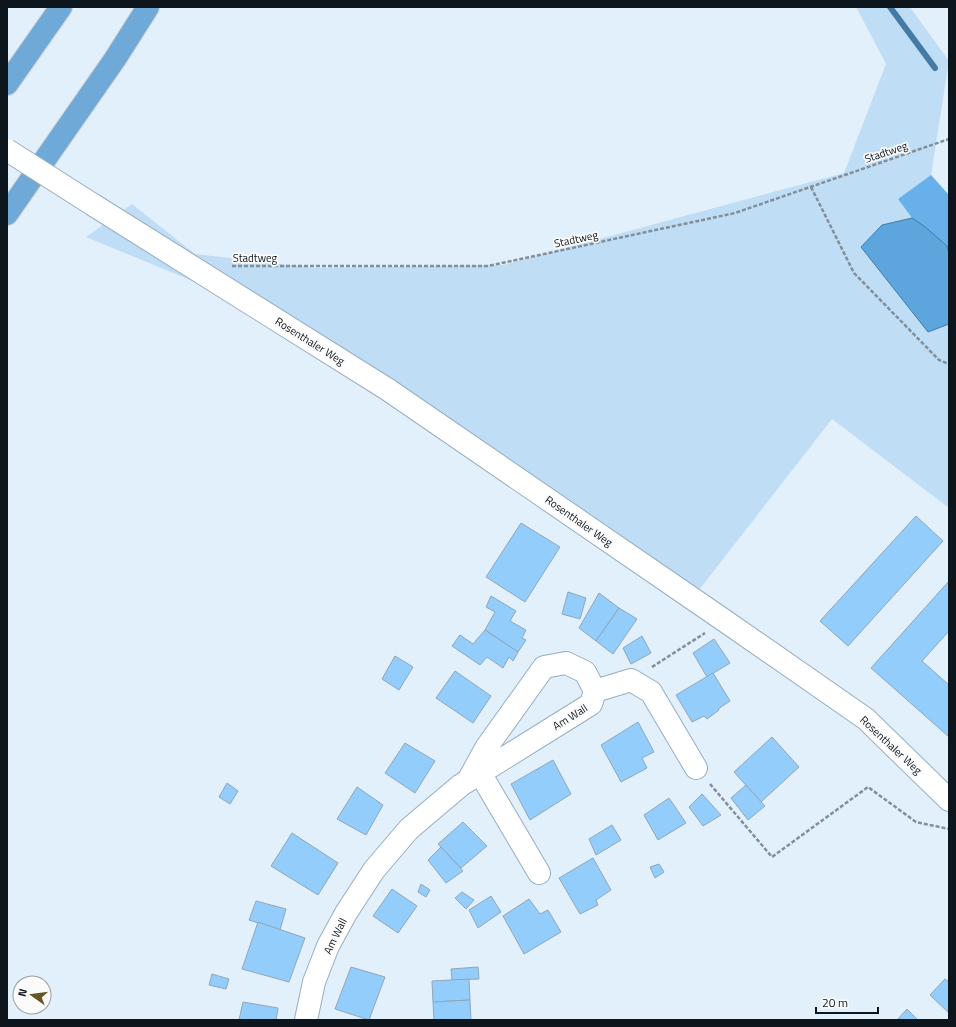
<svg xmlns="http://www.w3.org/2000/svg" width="956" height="1027" font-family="'Titillium Web',sans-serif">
  <rect width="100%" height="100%" fill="#e2f0fc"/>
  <path fill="#c0ddf6" d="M 856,7 L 910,7 L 949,61 L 931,175 L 898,199 L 912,218 L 882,225 L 861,247 L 928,332 L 949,324 L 949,508 L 832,419 L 699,590 L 229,296 L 86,237 L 132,204 L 195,254 L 315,268 L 503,265 L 844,173 L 886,64 Z"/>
  <path fill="#67b0e9" d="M 931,175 L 949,195 L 949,254 L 947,246 L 912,218 L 898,199 Z"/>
  <path fill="#5ca5dd" stroke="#447aa3" d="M 912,218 L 924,226 L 947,246 L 949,254 L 949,324 L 928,332 L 861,247 L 882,225 Z"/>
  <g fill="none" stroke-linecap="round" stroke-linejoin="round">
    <path stroke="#447aa3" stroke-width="6" d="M 890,7 L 935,68"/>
  </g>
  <g fill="#93cdfb" stroke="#90a6b9">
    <path d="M 916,516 L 943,541 L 848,646 L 820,621 Z"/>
    <path d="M 521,523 L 560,547 L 525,602 L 486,577 Z"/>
    <path d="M 949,581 L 949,631 L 922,661 L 949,685 L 949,737 L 871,668 Z"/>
    <path d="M 568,592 L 586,598 L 580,619 L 562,614 Z"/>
    <path d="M 599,593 L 619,608 L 596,641 L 579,628 Z"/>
    <path d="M 491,596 L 516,611 L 510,621 L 526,630 L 522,638 L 526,640 L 518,652 L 485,630 L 495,612 L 486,607 Z"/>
    <path d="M 619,608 L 637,619 L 613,654 L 596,641 Z"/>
    <path d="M 485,630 L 518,652 L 513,661 L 509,657 L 503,668 L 487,657 L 480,665 L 452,646 L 460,635 L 473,644 Z"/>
    <path d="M 642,636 L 651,653 L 631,664 L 623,648 Z"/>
    <path d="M 714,639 L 730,663 L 707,677 L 693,653 Z"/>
    <path d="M 395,656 L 413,667 L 399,690 L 382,679 Z"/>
    <path d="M 455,671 L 491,696 L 473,723 L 436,698 Z"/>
    <path d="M 713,673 L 730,701 L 718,709 L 719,710 L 707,719 L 704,716 L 692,722 L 676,695 Z"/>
    <path d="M 638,722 L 654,752 L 642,758 L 647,768 L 621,782 L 601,745 Z"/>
    <path d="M 772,737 L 799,767 L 761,802 L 734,772 Z"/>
    <path d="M 405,743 L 435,761 L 415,793 L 385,773 Z"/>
    <path d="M 553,760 L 571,794 L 530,820 L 511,784 Z"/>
    <path d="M 227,783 L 238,791 L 230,804 L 219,797 Z"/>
    <path d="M 746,785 L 765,806 L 748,820 L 731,798 Z"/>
    <path d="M 357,787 L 383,805 L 366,835 L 337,819 Z"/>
    <path d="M 702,794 L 721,815 L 703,826 L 689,807 Z"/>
    <path d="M 669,798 L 686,823 L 658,840 L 644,815 Z"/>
    <path d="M 463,822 L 487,846 L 461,868 L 438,844 Z"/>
    <path d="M 612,825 L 621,840 L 596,855 L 589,839 Z"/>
    <path d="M 292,833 L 338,863 L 318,895 L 271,866 Z"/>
    <path d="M 441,847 L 463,871 L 446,883 L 428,860 Z"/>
    <path d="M 593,858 L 611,890 L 596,900 L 598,905 L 580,914 L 559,878 Z"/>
    <path d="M 659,864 L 664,872 L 655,878 L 650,867 Z"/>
    <path d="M 421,884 L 430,890 L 426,897 L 418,892 Z"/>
    <path d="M 392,889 L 417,906 L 398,933 L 373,916 Z"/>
    <path d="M 462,892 L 474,900 L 466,909 L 455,898 Z"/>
    <path d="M 491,896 L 501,912 L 478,928 L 469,910 Z"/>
    <path d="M 529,899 L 540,914 L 548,910 L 561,932 L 524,954 L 503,916 Z"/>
    <path d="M 256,901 L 286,909 L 280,930 L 249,920 Z"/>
    <path d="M 258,922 L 305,938 L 289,982 L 242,969 Z"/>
    <path d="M 351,967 L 385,977 L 369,1020 L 335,1009 Z"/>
    <path d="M 478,967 L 479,979 L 452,980 L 451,969 Z"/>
    <path d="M 212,974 L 229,979 L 226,989 L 209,985 Z"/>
    <path d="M 469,979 L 470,1000 L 433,1002 L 432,981 Z"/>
    <path d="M 945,979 L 949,982 L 949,1013 L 930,995 Z"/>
    <path d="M 470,1000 L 471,1020 L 434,1020 L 433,1002 Z"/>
    <path d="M 243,1002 L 278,1008 L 276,1020 L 239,1020 Z"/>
    <path d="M 907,1009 L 918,1020 L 897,1020 Z"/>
  </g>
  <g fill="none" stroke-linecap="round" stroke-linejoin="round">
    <defs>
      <g id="minor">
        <path d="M 95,206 L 387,389 L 725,621 L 866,719 L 949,800"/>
        <path d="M 595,691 L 631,680 L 651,692 L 696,768"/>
        <path d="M 480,773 L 539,873"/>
        <path d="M 306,1020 L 314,982 L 328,946 L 346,913 L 374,870 L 409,829 L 461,785 L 591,704 L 595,691 L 585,672 L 566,663 L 544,667 L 486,748 L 469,779"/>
      </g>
      <g id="highway">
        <path d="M 7,84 L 61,7"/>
        <path d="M 7,214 L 115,59 L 148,7"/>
      </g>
    </defs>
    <use href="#minor" stroke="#97adc0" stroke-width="24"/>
    <use href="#highway" stroke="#cfd0d2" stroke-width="24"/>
    <g stroke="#828e98" stroke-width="2.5" stroke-dasharray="4 2" stroke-linecap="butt">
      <path d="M 811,187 L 854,273 L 939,360 L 949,364"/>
      <path d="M 232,266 L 488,266 L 735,213 L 949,139"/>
      <path d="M 652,667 L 705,633"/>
      <path d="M 710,784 L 772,857 L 868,787 L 916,822 L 949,829"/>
    </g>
    <use href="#minor" stroke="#fff" stroke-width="22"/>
    <use href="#highway" stroke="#6fa9d7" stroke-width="22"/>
    <defs>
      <path id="minor-bridge" d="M 7,150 L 95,206"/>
    </defs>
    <use href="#minor-bridge" stroke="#97adc0" stroke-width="24" stroke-linecap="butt"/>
    <use href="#minor-bridge" stroke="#fff" stroke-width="22"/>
  </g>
  <g text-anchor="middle" stroke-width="3.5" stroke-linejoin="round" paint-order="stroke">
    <g font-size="11" fill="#0d161d" stroke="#fbfbfb">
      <text transform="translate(886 152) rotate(-19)" y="4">Stadtweg</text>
      <text transform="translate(576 239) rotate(-12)" y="4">Stadtweg</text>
      <text x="255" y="262">Stadtweg</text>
      <text transform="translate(310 341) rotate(32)" y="4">Rosenthaler Weg</text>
      <text transform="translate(579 521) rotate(35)" y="4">Rosenthaler Weg</text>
      <text transform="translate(570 717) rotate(-32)" y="4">Am Wall</text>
      <text transform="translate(891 745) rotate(43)" y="4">Rosenthaler Weg</text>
      <text transform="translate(335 936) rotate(-64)" y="4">Am Wall</text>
    </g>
  </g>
  <rect width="956" height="1027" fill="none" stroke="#0d161d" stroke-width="16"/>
  <g transform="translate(32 995) rotate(284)"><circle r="19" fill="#fbfbfb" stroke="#9c9fa2"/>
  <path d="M0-3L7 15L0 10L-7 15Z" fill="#655623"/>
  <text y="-6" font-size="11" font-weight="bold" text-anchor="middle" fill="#0d161d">N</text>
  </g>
  <path d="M816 1007v6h62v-6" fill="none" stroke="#0d161d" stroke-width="2"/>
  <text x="822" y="1007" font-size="12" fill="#0d161d" stroke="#fbfbfb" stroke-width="3" paint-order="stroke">20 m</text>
</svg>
